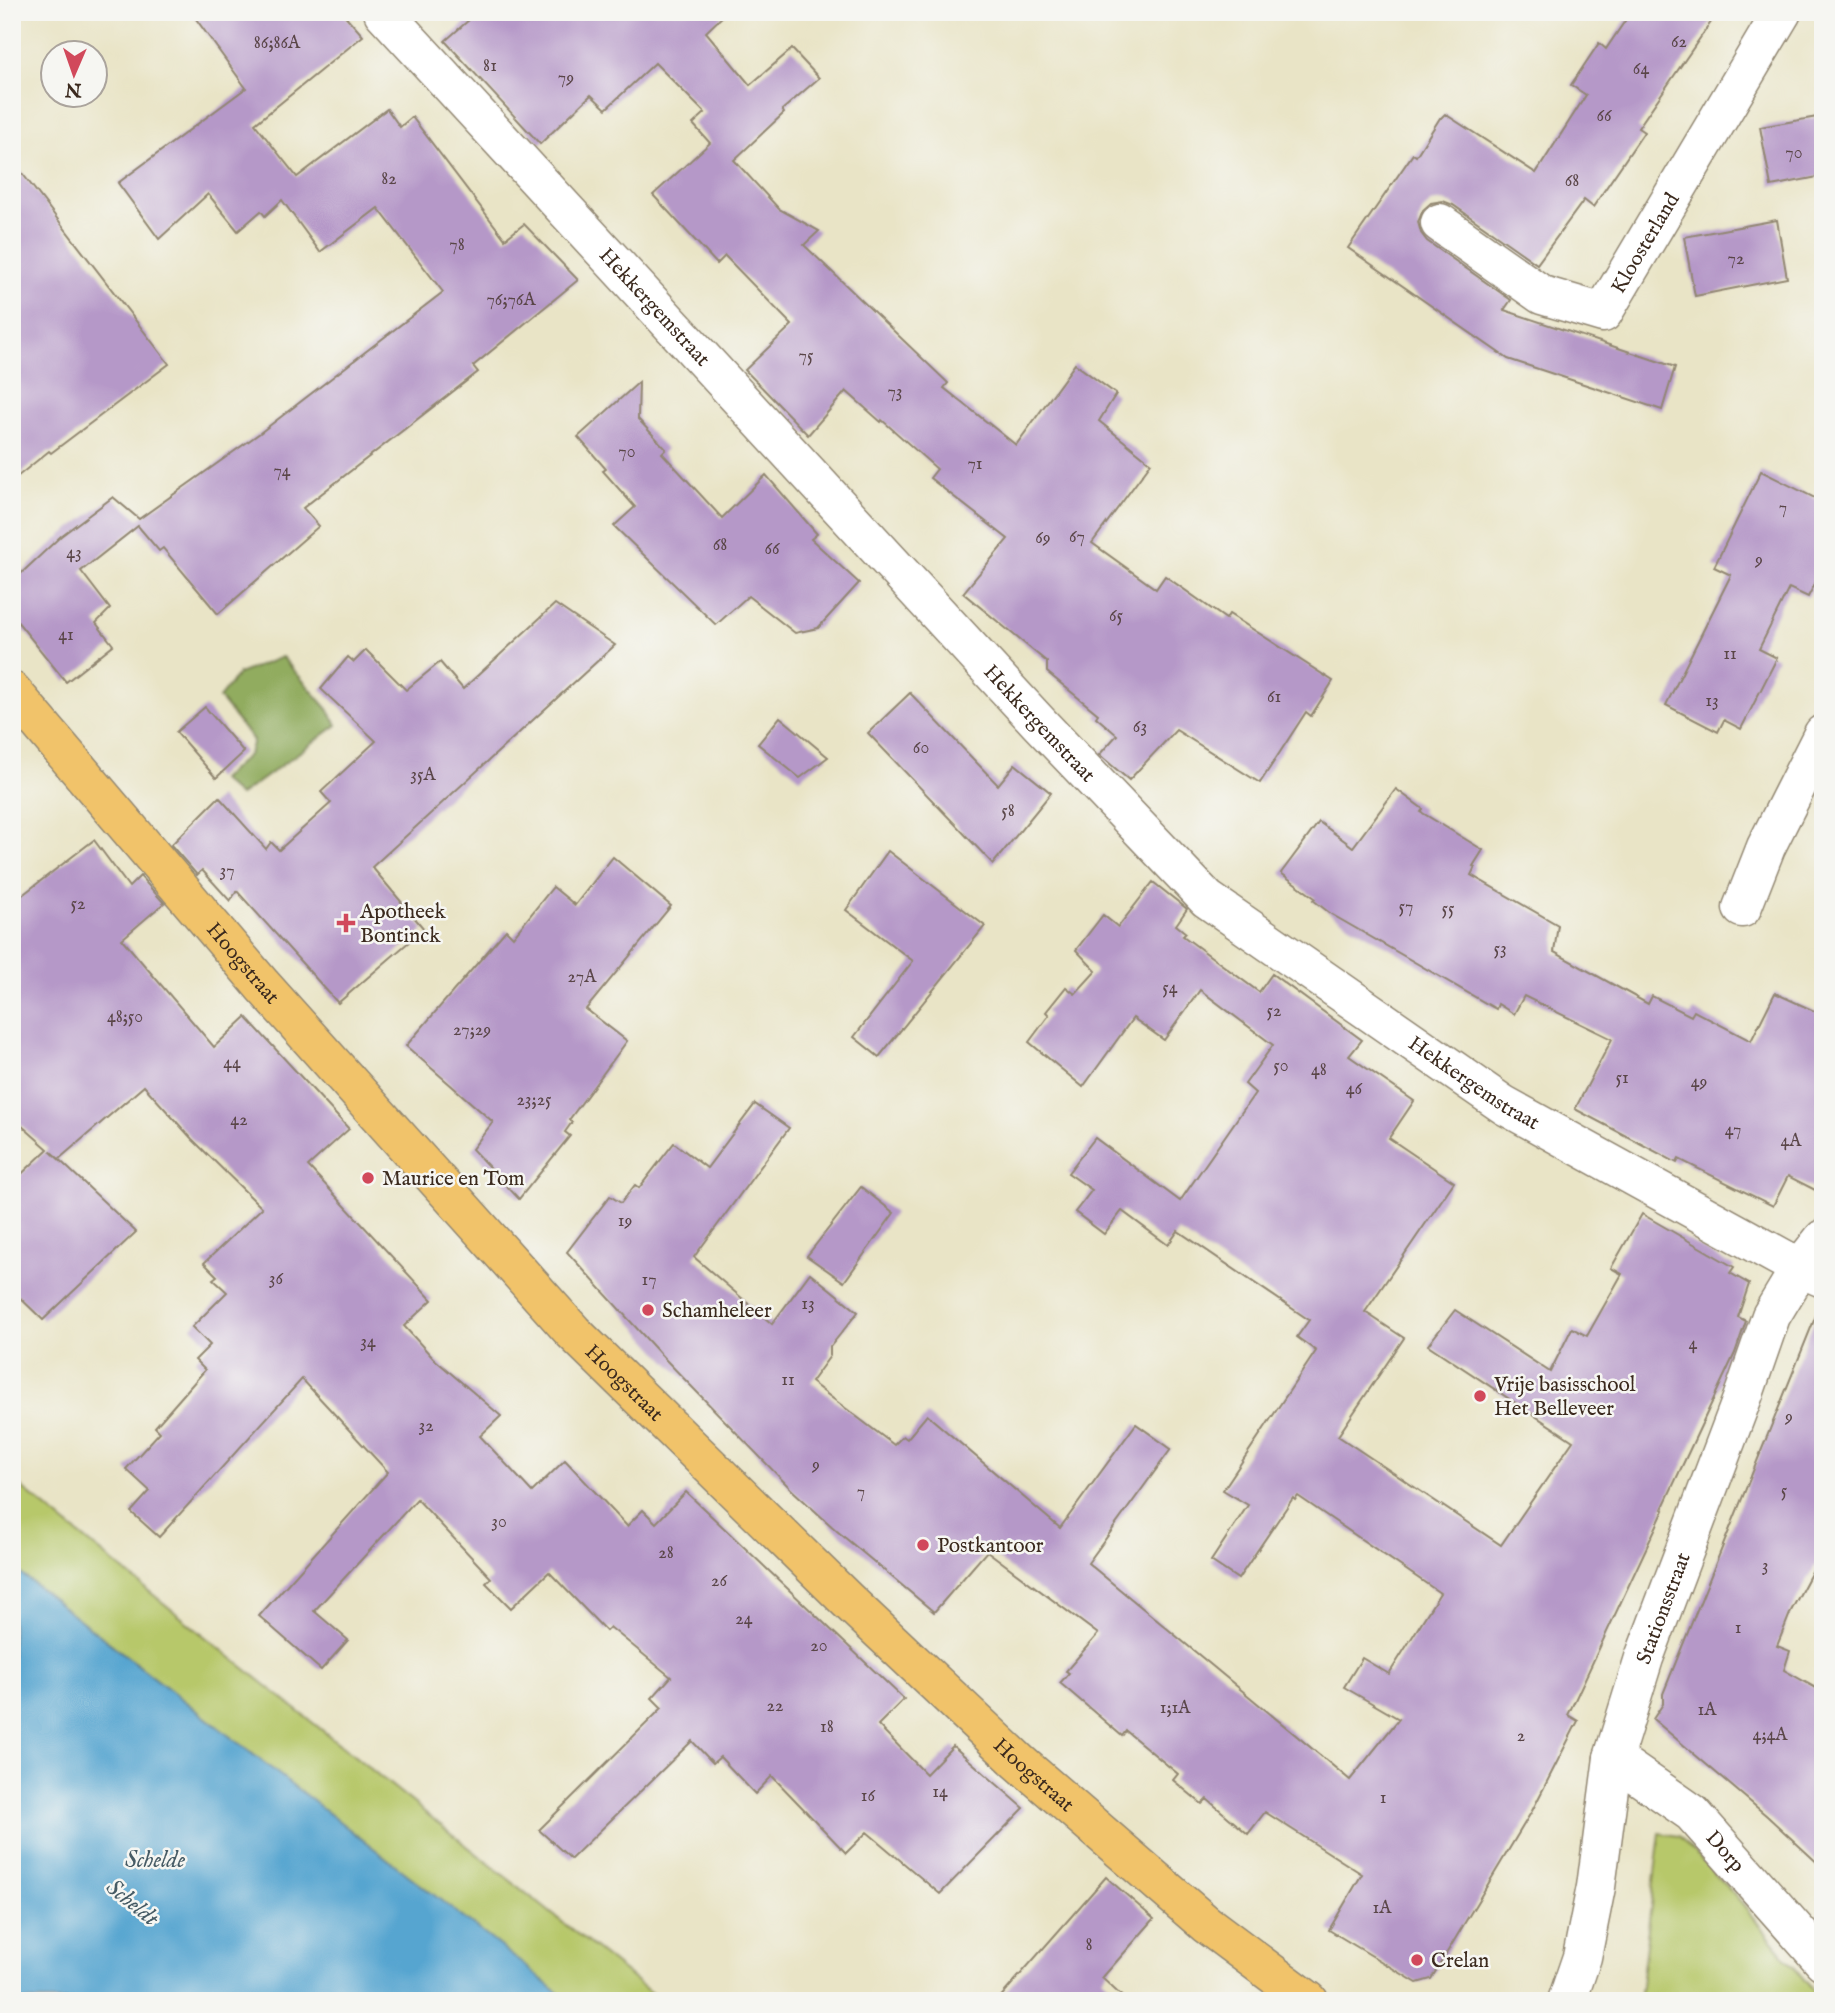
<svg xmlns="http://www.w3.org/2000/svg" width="1835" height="2013" font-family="'IM FELL English',serif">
  <rect width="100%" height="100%" fill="#f6f6f2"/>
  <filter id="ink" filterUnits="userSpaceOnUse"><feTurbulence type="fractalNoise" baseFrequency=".0143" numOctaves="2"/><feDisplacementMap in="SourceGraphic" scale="14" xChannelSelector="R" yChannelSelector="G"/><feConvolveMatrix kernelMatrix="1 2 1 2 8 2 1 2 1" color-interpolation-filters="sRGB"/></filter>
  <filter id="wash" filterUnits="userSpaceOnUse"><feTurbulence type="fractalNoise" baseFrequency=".00686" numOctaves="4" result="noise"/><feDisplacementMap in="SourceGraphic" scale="28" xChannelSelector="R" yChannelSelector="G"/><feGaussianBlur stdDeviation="1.57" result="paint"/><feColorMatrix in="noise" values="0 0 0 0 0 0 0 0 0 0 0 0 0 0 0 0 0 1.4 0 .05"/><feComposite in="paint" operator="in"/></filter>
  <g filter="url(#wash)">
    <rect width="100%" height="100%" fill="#e9e4c6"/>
    <g fill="#b7c86b" stroke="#797944" stroke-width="2">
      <path d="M 12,1480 L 198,1631 L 661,2001 L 568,2001 L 12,1567 Z"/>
      <path d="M 1660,1833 L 1679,1836 L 1736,1897 L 1822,2001 L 1639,2001 Z"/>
    </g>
    <path fill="#91ac5f" stroke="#666b3e" stroke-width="2" d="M 282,657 L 328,709 L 337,725 L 239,796 L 221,780 L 249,754 L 253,740 L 219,698 L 238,674 Z"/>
    <path fill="#57a5d0" stroke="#496877" stroke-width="2" d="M 12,1567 L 528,1968 L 568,2001 L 12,2001 Z"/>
    <g id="blocks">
      <g fill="#b598c8">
        <path d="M 191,12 L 342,12 L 363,36 L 255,124 L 297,177 L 387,109 L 400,127 L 412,117 L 505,239 L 524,224 L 578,280 L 473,366 L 478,372 L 303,508 L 319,526 L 218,614 L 163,548 L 159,551 L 138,526 L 81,571 L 110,609 L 96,623 L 113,645 L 66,682 L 12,615 L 12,582 L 61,536 L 113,497 L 139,519 L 260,433 L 443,292 L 378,208 L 320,252 L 282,200 L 265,216 L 261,211 L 238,231 L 208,194 L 159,239 L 118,183 L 246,88 Z"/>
        <path d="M 478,12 L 727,12 L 706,32 L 750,85 L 792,49 L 819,78 L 782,110 L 784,113 L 734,160 L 779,209 L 819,231 L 804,245 L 948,383 L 944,388 L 1016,445 L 1075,364 L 1116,394 L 1099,421 L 1151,463 L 1092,543 L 1156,589 L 1165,576 L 1226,619 L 1229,614 L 1333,681 L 1311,716 L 1306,712 L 1260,783 L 1176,730 L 1129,780 L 1101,756 L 1099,755 L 1117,735 L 1096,717 L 1098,714 L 1047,672 L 1047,662 L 963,593 L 1008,539 L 930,478 L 937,469 L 882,420 L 881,422 L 846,391 L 808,435 L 745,370 L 792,325 L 725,256 L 717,264 L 653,195 L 710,143 L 693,124 L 705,113 L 655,63 L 606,109 L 591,95 L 540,144 L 445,41 Z"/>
        <path d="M 1631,12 L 1718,12 L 1638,128 L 1644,132 L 1593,207 L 1584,200 L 1537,264 L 1453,205 L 1443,201 L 1431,203 L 1423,210 L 1418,222 L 1421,233 L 1427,241 L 1511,300 L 1504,310 L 1675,367 L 1662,410 L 1508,359 L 1348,248 L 1413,154 L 1416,156 L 1440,118 L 1441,118 L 1445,114 L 1536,173 L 1586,95 L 1571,85 L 1599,43 L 1606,49 Z"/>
        <path d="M 1823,116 L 1823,176 L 1771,186 L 1760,127 Z"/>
        <path d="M 12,160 L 169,364 L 51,453 L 49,451 L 12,481 Z"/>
        <path d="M 1777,220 L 1787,278 L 1695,296 L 1684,237 Z"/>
        <path d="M 639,382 L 638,419 L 666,449 L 662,453 L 722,518 L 766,475 L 817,534 L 811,539 L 859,583 L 818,628 L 795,633 L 748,596 L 716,625 L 614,526 L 635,507 L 603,471 L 606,469 L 578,437 Z"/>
        <path d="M 1761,471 L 1823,502 L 1823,568 L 1808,597 L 1789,588 L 1759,649 L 1777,658 L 1741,729 L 1724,720 L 1718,732 L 1666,705 L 1731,575 L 1714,567 Z"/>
        <path d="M 555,604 L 615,645 L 372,867 L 424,929 L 338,1003 L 237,891 L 230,901 L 202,870 L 197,875 L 171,845 L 219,797 L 266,849 L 271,842 L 279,850 L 331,803 L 321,792 L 376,741 L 321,689 L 348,657 L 354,662 L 366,650 L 406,690 L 440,662 L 463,689 Z"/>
        <path d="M 910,693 L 998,785 L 1015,764 L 1051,793 L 993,864 L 868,733 Z"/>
        <path d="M 205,707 L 244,752 L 216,778 L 176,732 Z"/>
        <path d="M 780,717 L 828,757 L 800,778 L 758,744 Z"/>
        <path d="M 1396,789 L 1423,809 L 1421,812 L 1483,850 L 1473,866 L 1475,867 L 1471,875 L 1558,925 L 1554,952 L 1648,1004 L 1652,996 L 1691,1016 L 1694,1011 L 1751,1041 L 1775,993 L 1823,1015 L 1823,1194 L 1788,1176 L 1773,1206 L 1679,1159 L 1677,1163 L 1575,1109 L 1612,1039 L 1524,996 L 1514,1014 L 1498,1004 L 1496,1009 L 1331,914 L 1313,900 L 1315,898 L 1281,873 L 1319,822 L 1353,847 Z"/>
        <path d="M 94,840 L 129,887 L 140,876 L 164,903 L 122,939 L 214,1047 L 246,1017 L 349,1129 L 308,1166 L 432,1300 L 404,1326 L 433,1358 L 501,1416 L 480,1436 L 532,1492 L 565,1460 L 627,1526 L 643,1510 L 656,1523 L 686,1492 L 904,1699 L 878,1725 L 926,1774 L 953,1746 L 1024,1808 L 940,1894 L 867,1832 L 846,1853 L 772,1776 L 755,1794 L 720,1757 L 713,1763 L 692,1741 L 571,1859 L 539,1830 L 662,1708 L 652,1698 L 671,1677 L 610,1627 L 606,1631 L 549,1572 L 511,1608 L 486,1583 L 491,1578 L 417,1499 L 314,1611 L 348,1640 L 321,1670 L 259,1616 L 388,1472 L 302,1379 L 159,1537 L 131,1512 L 150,1491 L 126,1469 L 160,1432 L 155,1427 L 205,1370 L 195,1360 L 210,1345 L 192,1327 L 227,1292 L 213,1279 L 217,1276 L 204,1263 L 262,1208 L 192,1139 L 144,1086 L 59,1159 L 50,1151 L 136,1232 L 43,1320 L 12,1290 L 12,1183 L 48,1149 L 12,1117 L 12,903 Z"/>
        <path d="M 888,851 L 985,926 L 879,1057 L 854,1037 L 913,961 L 846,910 Z"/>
        <path d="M 613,857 L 671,906 L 586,1009 L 627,1041 L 569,1120 L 572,1122 L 565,1132 L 570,1136 L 519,1199 L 472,1149 L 493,1122 L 406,1046 L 506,930 L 513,937 L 553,887 L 575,905 Z"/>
        <path d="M 1153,882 L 1187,909 L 1176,925 L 1186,933 L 1183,936 L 1259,992 L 1272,974 L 1362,1040 L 1349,1056 L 1414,1101 L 1389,1138 L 1454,1182 L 1365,1312 L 1404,1338 L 1338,1436 L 1501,1545 L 1573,1441 L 1428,1345 L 1455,1310 L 1550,1372 L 1572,1328 L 1587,1336 L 1622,1274 L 1611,1268 L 1642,1214 L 1734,1267 L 1730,1273 L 1749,1284 L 1738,1317 L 1746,1321 L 1735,1353 L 1662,1509 L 1664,1510 L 1568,1715 L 1578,1721 L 1532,1811 L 1431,1979 L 1417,1983 L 1329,1930 L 1362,1874 L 1265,1812 L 1248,1834 L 1207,1799 L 1202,1804 L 1173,1780 L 1178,1774 L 1126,1731 L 1122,1736 L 1060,1683 L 1069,1673 L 1066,1671 L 1098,1634 L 987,1551 L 934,1612 L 837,1531 L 792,1490 L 663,1357 L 567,1252 L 610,1196 L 621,1203 L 635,1185 L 639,1188 L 674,1143 L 707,1168 L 755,1104 L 789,1128 L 694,1257 L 772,1324 L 810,1273 L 858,1312 L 830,1347 L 830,1356 L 811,1382 L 894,1445 L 903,1436 L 907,1439 L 927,1415 L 1060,1528 L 1136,1424 L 1171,1449 L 1088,1563 L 1350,1780 L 1399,1719 L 1344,1687 L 1362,1658 L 1389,1674 L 1440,1593 L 1298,1496 L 1295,1500 L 1293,1498 L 1238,1579 L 1211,1561 L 1248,1505 L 1223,1490 L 1316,1351 L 1297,1337 L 1309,1320 L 1178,1231 L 1168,1245 L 1122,1211 L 1104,1234 L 1075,1212 L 1092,1190 L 1068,1173 L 1095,1138 L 1180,1201 L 1255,1093 L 1245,1084 L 1273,1045 L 1200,990 L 1164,1040 L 1133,1018 L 1083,1087 L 1029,1042 L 1049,1015 L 1046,1012 L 1066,987 L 1075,994 L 1096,971 L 1076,950 L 1103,915 L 1118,927 Z"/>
        <path d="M 861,1187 L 894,1213 L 844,1282 L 807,1256 Z"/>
        <path d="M 1821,1303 L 1823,1303 L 1823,1551 L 1791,1611 L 1777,1646 L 1790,1651 L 1784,1670 L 1823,1692 L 1823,1868 L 1767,1816 L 1653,1719 L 1663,1704 L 1663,1694 Z"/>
        <path d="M 1106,1877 L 1154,1919 L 1102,1978 L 1127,2001 L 997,2001 Z"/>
      </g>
    </g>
  </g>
  <g filter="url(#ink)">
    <use href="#blocks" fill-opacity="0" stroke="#928772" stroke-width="2"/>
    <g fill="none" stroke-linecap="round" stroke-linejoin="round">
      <defs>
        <g id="minor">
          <path id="s1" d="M 383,12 L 1038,722 L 1207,899 L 1504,1105 L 1800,1268 L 1823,1278"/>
          <path id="s2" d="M 1440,223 L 1542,295 L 1603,313 L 1782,12"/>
          <path d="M 1742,908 L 1766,847 L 1823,734"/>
          <path id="s3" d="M 1613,1758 L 1692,1813 L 1823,1961"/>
          <path id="s4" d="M 1567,2001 L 1582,1957 L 1596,1887 L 1613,1758 L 1644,1658 L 1745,1391 L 1771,1316 L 1800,1268 L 1823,1239"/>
        </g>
        <g id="major">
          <path id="s5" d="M 12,691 L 262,985 L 573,1332 L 847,1600 L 1019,1762 L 1206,1924 L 1309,2001"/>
        </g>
      </defs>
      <use href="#minor" stroke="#928772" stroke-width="41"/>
      <use href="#major" stroke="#928772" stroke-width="41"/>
      <use href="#minor" stroke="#fff" stroke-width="38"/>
      <use href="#major" stroke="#f1c36a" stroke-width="38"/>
    </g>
  </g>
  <g fill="#d1495b" stroke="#f6f6f2" stroke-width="2.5">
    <path d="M342.5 912.5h7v7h7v7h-7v7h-7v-7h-7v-7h7z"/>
    <circle cx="368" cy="1178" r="7"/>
    <circle cx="648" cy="1310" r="7"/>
    <circle cx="1480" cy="1396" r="7"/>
    <circle cx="923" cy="1545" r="7"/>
    <circle cx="1417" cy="1960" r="7"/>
  </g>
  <g text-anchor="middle" stroke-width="5" stroke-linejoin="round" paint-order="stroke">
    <g font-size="18" fill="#5a4648">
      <text x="1679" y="47">62</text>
      <text x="277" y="48">86;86A</text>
      <text x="490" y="71">81</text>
      <text x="1641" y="74">64</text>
      <text x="566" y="83">79</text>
      <text x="1604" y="121">66</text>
      <text x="1794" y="158">70</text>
      <text x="389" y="184">82</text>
      <text x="1572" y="186">68</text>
      <text x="457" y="250">78</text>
      <text x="1736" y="264">72</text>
      <text x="511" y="305">76;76A</text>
      <text x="806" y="361">75</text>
      <text x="895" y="397">73</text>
      <text x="627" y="457">70</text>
      <text x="975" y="469">71</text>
      <text x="282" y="476">74</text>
      <text x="1783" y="513">7</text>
      <text x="1077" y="542">67</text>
      <text x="1043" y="543">69</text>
      <text x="720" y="550">68</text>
      <text x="772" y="554">66</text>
      <text x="74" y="558">43</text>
      <text x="1759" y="565">9</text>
      <text x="1116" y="621">65</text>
      <text x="66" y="640">41</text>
      <text x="1730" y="659">11</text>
      <text x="1274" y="702">61</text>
      <text x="1712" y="706">13</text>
      <text x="1140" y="732">63</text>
      <text x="921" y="753">60</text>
      <text x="423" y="780">35A</text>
      <text x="1008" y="816">58</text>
      <text x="227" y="876">37</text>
      <text x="78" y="909">52</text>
      <text x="1406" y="912">57</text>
      <text x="1448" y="914">55</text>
      <text x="1500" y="954">53</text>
      <text x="582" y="982">27A</text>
      <text x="1170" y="993">54</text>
      <text x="1274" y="1016">52</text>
      <text x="125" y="1022">48;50</text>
      <text x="472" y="1035">27;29</text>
      <text x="232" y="1068">44</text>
      <text x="1281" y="1071">50</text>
      <text x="1319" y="1075">48</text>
      <text x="1622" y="1083">51</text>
      <text x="1699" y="1087">49</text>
      <text x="1354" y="1094">46</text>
      <text x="534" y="1105">23;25</text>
      <text x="239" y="1125">42</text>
      <text x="1733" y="1135">47</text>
      <text x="1791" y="1146">4A</text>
      <text x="625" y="1226">19</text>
      <text x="276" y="1284">36</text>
      <text x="649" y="1285">17</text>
      <text x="808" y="1309">13</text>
      <text x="368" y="1347">34</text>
      <text x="1693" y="1349">4</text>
      <text x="788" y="1385">11</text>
      <text x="1789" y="1422">9</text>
      <text x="426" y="1431">32</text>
      <text x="816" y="1470">9</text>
      <text x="1784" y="1496">5</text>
      <text x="861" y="1497">7</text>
      <text x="499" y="1527">30</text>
      <text x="666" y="1558">28</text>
      <text x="1765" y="1571">3</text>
      <text x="719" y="1586">26</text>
      <text x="744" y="1624">24</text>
      <text x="1738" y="1633">1</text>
      <text x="819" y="1651">20</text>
      <text x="775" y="1711">22</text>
      <text x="1175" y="1713">1;1A</text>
      <text x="1707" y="1715">1A</text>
      <text x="827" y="1732">18</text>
      <text x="1770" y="1740">4;4A</text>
      <text x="1521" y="1741">2</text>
      <text x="940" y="1797">14</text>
      <text x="868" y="1801">16</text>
      <text x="1383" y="1803">1</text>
      <text x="1382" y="1913">1A</text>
      <text x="1089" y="1950">8</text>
    </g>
    <g font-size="21" fill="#3b2a1e" stroke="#f6f6f2">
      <text dy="7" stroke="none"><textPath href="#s2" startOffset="270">Kloosterland</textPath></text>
      <text dy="7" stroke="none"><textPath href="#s1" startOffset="401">Hekkergemstraat</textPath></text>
      <text dy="7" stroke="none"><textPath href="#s1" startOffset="968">Hekkergemstraat</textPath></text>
      <text dy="7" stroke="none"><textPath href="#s5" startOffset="357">Hoogstraat</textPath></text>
      <text dy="7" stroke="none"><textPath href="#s1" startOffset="1535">Hekkergemstraat</textPath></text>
      <text dy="7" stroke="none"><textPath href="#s5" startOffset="924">Hoogstraat</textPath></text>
      <text dy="7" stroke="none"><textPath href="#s4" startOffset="406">Stationsstraat</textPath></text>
      <text dy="7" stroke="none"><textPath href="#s5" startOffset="1491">Hoogstraat</textPath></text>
      <text dy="7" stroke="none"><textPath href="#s3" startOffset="147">Dorp</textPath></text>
    </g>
    <g font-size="21" fill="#3b2a1e" stroke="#f6f6f2" text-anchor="start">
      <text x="360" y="918">Apotheek<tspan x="360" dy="24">Bontinck</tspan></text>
      <text x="382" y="1185">Maurice en Tom</text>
      <text x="662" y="1317">Schamheleer</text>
      <text x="1494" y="1391">Vrije basisschool<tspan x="1494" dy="24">Het Belleveer</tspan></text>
      <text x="937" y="1552">Postkantoor</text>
      <text x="1431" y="1967">Crelan</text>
    </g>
    <g font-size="23" font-style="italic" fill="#465b65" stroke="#f6f6f2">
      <text x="155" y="1867">Schelde</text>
      <text transform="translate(133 1902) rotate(39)" y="8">Scheldt</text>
    </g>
  </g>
  <rect width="1835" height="2013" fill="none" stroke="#f6f6f2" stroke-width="42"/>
  <g transform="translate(74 74) rotate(182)"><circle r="33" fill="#f6f6f2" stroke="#aba49d" stroke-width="2"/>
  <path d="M0-5L12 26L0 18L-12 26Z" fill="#d1495b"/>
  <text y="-10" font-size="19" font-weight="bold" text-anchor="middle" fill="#3b2a1e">N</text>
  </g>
</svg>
